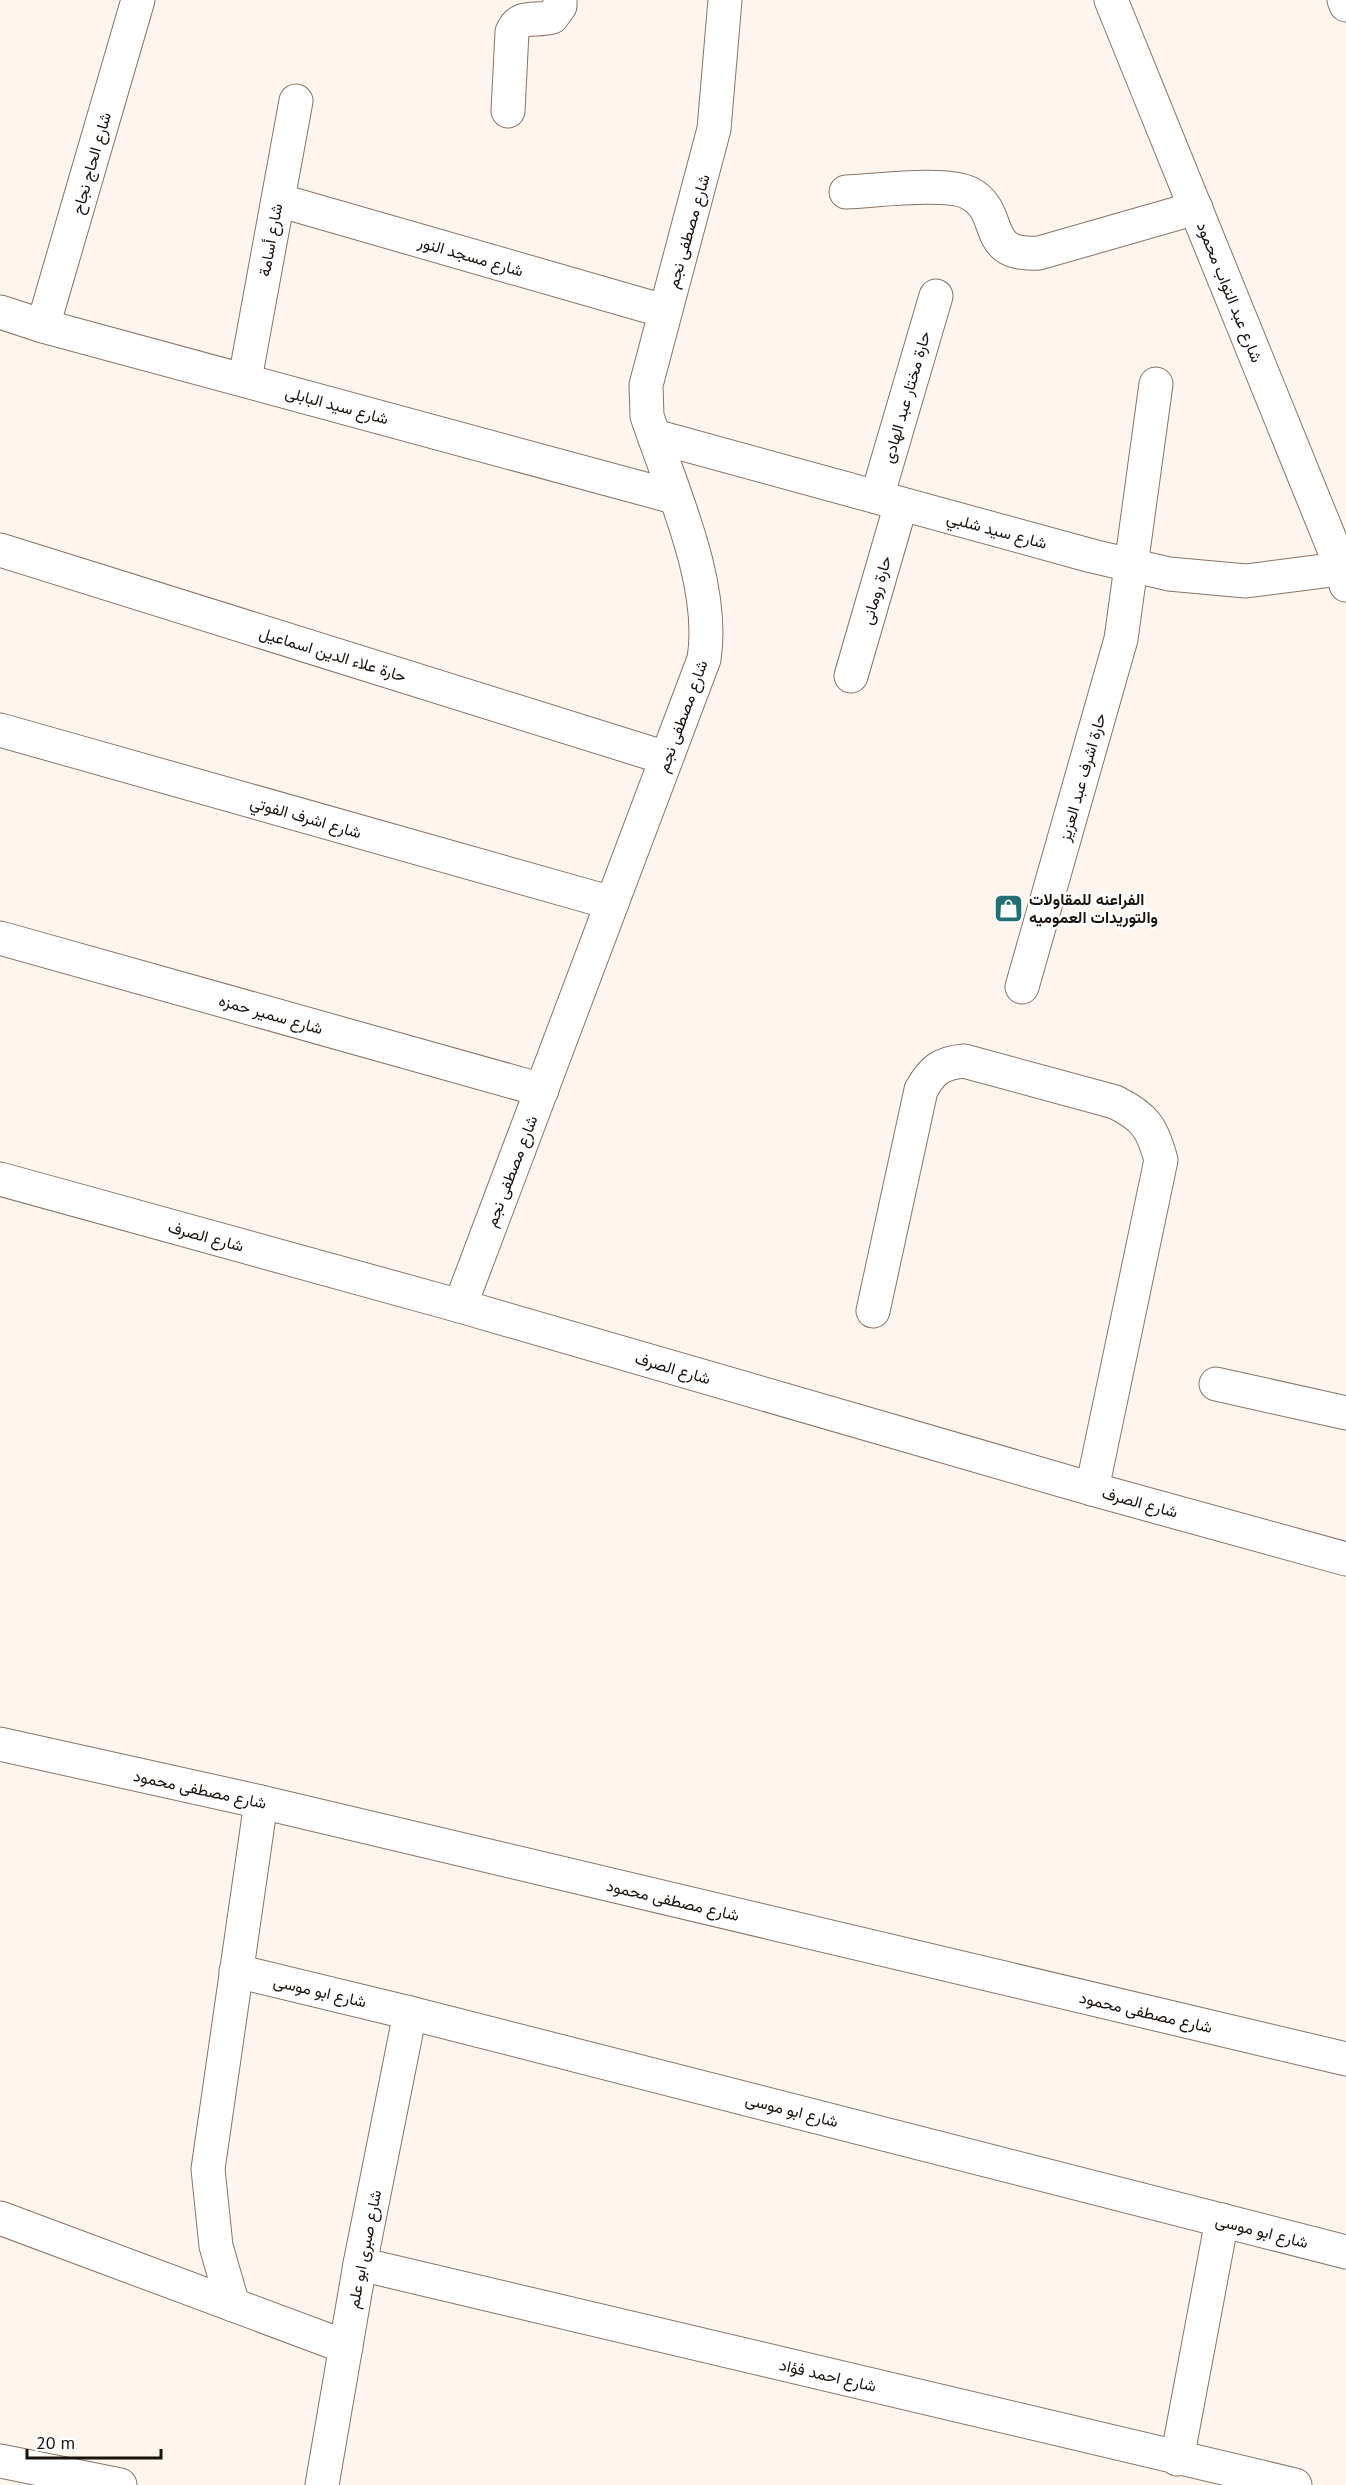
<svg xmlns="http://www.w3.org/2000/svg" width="1346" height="2485" font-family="'PT Sans',Vazirmatn,sans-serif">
  <rect width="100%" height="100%" fill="#fef5ef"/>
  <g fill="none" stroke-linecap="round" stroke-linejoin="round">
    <defs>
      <g id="minor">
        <path d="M 1111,0 L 1342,569 L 1346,585"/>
        <path d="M 508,111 L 512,32 C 520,13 536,22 552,17 L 560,6 L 560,0"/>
        <path d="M 846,192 C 874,191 946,181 969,193 C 1006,212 979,257 1039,253 L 1196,208"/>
        <path d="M 278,200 L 664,311"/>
        <path d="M 0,312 L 43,326 L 674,497"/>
        <path d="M 43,326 L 138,0"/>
        <path d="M 245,379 L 296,101"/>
        <path d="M 654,436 L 1092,556 L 1169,574 L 1246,581 L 1346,568"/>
        <path d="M 877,497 L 936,296"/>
        <path d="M 0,550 L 666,758"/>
        <path d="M 851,676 L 901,504"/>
        <path d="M 0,730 L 612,903"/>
        <path d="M 0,938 L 542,1090"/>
        <path d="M 1022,987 L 1121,639 L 1156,384"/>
        <path d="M 0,1179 L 460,1306 L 1092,1489 L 1346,1559"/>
        <path d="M 460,1306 L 704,659 C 716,584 671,488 647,416 L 646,385 L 714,129 L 725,0"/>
        <path d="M 873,1311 L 921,1090 C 932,1070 941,1063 964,1061 L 1115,1102 C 1145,1117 1152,1127 1161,1160 L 1092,1489"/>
        <path d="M 1216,1384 L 1346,1413"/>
        <path d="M 0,1744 L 261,1802 L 1346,2059"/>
        <path d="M 236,1971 L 410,2013 L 1346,2252"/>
        <path d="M 0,2218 L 346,2347"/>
        <path d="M 360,2264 L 1295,2485"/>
        <path d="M 233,2305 L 216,2246 L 208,2169 L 261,1802"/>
        <path d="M 1177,2459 L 1222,2220"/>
        <path d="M 0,2461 L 120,2485"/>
        <path d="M 322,2485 L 360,2264 L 410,2013"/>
      </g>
      <path id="major" d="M 1344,0 L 1346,5"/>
    </defs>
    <use href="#minor" stroke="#897467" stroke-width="35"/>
    <use href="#major" stroke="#897467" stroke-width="35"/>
    <use href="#minor" stroke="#fff" stroke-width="33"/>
    <use href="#major" stroke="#fff" stroke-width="33"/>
  </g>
  <defs>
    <symbol id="shop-square" viewBox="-11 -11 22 22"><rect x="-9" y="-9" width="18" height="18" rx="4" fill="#246f71" stroke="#fff"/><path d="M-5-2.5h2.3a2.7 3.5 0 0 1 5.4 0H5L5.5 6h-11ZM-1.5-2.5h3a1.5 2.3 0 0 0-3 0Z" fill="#fff"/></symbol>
  </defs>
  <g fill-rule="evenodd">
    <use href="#shop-square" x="992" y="892" width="33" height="33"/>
  </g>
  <g text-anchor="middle" stroke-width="5" stroke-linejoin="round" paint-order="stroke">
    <g font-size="16" fill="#1a120d" stroke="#fff">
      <text transform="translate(91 163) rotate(-74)" y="6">شارع الحاج نجاح</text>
      <text transform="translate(688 231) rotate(-74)" y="6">شارع مصطفى نجم</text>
      <text transform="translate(270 240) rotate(-80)" y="6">شارع أسامة</text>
      <text transform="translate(471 256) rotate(16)" y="6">شارع مسجد النور</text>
      <text transform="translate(1230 292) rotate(68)" y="6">شارع عبد التواب محمود</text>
      <text transform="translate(906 397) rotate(-74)" y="6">حارة مختار عبد الهادى</text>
      <text transform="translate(337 405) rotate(15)" y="6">شارع سيد البابلى</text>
      <text transform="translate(997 530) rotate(15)" y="6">شارع سيد شلبي</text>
      <text transform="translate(876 590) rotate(-74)" y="6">حارة رومانى</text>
      <text transform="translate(333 654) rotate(17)" y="6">حارة علاء الدين اسماعيل</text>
      <text transform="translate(682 716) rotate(-70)" y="6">شارع مصطفى نجم</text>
      <text transform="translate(1082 777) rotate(-74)" y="6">حارة اشرف عبد العزيز</text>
      <text transform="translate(306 817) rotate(16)" y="6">شارع اشرف الفوتي</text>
      <text transform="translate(271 1014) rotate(16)" y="6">شارع سمير حمزه</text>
      <text transform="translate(511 1171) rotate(-69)" y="6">شارع مصطفى نجم</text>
      <text transform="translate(206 1236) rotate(15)" y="6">شارع الصرف</text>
      <text transform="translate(673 1368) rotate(16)" y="6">شارع الصرف</text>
      <text transform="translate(1140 1502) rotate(15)" y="6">شارع الصرف</text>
      <text transform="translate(200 1789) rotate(12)" y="6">شارع مصطفى محمود</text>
      <text transform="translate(673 1900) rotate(13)" y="6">شارع مصطفى محمود</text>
      <text transform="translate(320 1991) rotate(13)" y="6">شارع ابو موسى</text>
      <text transform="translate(1146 2012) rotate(13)" y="6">شارع مصطفى محمود</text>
      <text transform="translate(792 2110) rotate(14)" y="6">شارع ابو موسى</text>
      <text transform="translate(1262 2231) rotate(14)" y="6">شارع ابو موسى</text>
      <text transform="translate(364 2249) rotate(-79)" y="6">شارع صبرى ابو علم</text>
      <text transform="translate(828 2375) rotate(13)" y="6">شارع احمد فؤاد</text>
    </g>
    <g font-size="16" font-weight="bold" fill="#1a120d" stroke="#fff" text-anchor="start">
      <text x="1029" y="905">الفراعنه للمقاولات<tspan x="1029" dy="18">والتوريدات العموميه</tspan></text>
    </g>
  </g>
  <path d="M27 2449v9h134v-9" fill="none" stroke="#1a120d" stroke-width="3"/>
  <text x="36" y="2449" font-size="18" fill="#1a120d" stroke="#ffffff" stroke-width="4.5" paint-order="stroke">20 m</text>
</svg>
